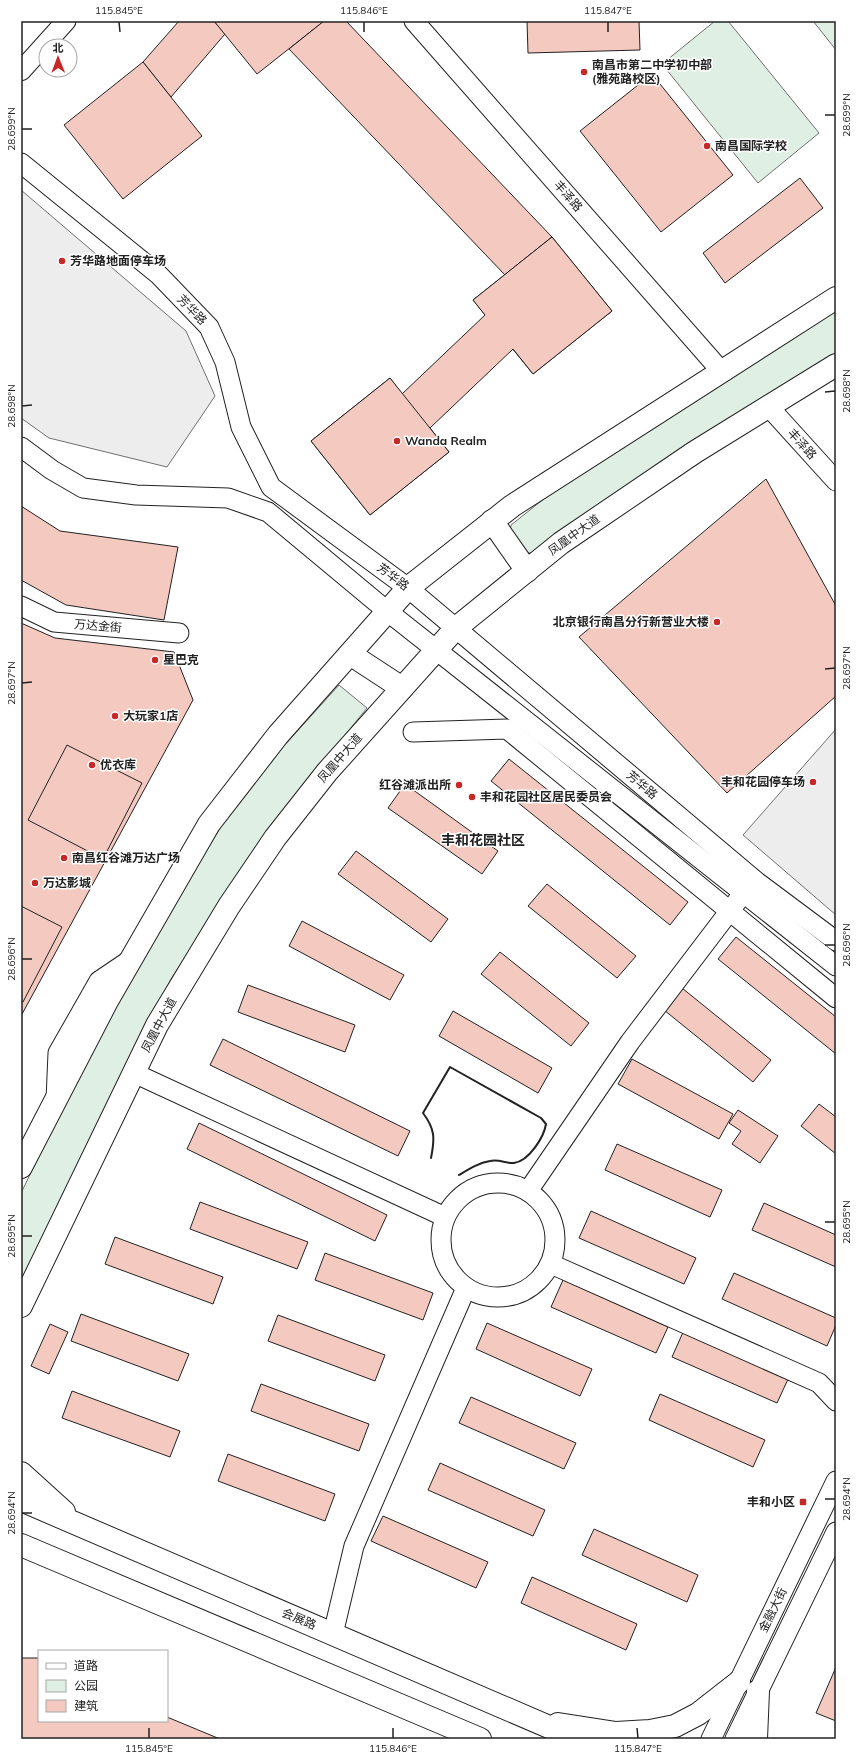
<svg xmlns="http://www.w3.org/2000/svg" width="857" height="1760" font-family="Mulish,'Noto Sans SC',sans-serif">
  <rect width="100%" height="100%" fill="#fff"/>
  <g fill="#e0efe3" stroke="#6f6f6f">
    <path d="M 715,21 L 728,21 L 819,133 L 758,183 L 662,64 Z"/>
    <path d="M 813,21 L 836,21 L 836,50 Z"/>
    <path d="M 836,310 L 836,354 L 539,553 L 527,553 L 510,531 L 511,525 L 583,468 Z"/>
    <path d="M 339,685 L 367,708 L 263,836 L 171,979 L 21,1285 L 21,1193 L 62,1109 L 150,941 L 221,827 L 283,747 Z"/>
  </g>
  <g fill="#ededed" stroke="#6f6f6f">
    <path d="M 21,190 L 186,331 L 215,396 L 167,467 L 49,438 L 21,418 Z"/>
    <path d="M 836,729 L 836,915 L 743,835 Z"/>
  </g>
  <g fill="#f3c9c0" stroke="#222">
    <path d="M 179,21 L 214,21 L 225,34 L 171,97 L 143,62 Z"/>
    <path d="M 214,21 L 324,21 L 257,74 Z"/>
    <path d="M 324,21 L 346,21 L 552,237 L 505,275 L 289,49 Z"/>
    <path d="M 527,21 L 639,21 L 640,50 L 528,53 Z"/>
    <path d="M 143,62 L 202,136 L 123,199 L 64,125 Z"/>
    <path d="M 652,74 L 733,175 L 661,232 L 580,131 Z"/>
    <path d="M 800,178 L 823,208 L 725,283 L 703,253 Z"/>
    <path d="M 552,237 L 612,311 L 533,374 L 473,300 Z"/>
    <path d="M 552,237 L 612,311 L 533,374 L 513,349 L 430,428 L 449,452 L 370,515 L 311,441 L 390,378 L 402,394 L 485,315 L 473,300 Z"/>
    <path d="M 390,378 L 449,452 L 370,515 L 311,441 Z"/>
    <path d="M 766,479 L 836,606 L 836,696 L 727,793 L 579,637 Z"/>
    <path d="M 21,506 L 60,531 L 178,547 L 164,620 L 66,605 L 21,580 Z"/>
    <path d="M 21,623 L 55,638 L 174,652 L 193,700 L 21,1016 Z"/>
    <path d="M 67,745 L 142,783 L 103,859 L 28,820 Z"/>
    <path d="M 509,759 L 688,902 L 670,925 L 491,781 Z"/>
    <path d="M 405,784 L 498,851 L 482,874 L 388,808 Z"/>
    <path d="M 356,851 L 448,919 L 431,942 L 338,874 Z"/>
    <path d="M 547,884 L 636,956 L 617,978 L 528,906 Z"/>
    <path d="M 21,906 L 62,927 L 23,1002 L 21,1001 Z"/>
    <path d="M 302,921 L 404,975 L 390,1000 L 289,946 Z"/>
    <path d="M 736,937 L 836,1017 L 836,1054 L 718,959 Z"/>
    <path d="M 500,952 L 589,1023 L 571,1046 L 481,974 Z"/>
    <path d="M 248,985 L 355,1025 L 345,1052 L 238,1012 Z"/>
    <path d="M 682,988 L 771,1060 L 753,1082 L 664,1010 Z"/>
    <path d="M 453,1011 L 552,1068 L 538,1093 L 439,1036 Z"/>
    <path d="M 223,1039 L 410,1131 L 398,1156 L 210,1065 Z"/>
    <path d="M 632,1059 L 733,1114 L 719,1139 L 618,1084 Z"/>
    <path d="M 819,1104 L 836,1117 L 836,1154 L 801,1126 Z"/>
    <path d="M 738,1110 L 778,1136 L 760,1163 L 732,1144 L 741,1131 L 729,1123 Z"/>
    <path d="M 199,1123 L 387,1215 L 375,1241 L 187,1149 Z"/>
    <path d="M 617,1144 L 722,1190 L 710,1217 L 605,1170 Z"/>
    <path d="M 200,1202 L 308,1242 L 297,1269 L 190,1229 Z"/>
    <path d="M 764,1203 L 836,1235 L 836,1267 L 752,1230 Z"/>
    <path d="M 591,1211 L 696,1258 L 684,1284 L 579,1238 Z"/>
    <path d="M 115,1237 L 223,1277 L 213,1304 L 105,1264 Z"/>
    <path d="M 325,1253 L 433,1293 L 423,1320 L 315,1280 Z"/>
    <path d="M 734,1273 L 836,1318 L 836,1325 L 827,1346 L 722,1299 Z"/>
    <path d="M 563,1280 L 668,1327 L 656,1353 L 551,1307 Z"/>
    <path d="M 81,1314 L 189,1354 L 178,1381 L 71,1341 Z"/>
    <path d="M 278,1315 L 385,1355 L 375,1381 L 268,1341 Z"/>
    <path d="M 487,1323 L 592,1369 L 580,1396 L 476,1349 Z"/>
    <path d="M 50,1324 L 68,1332 L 49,1374 L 31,1366 Z"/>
    <path d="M 684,1330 L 789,1377 L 777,1403 L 672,1357 Z"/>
    <path d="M 261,1384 L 369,1424 L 359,1451 L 251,1411 Z"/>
    <path d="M 72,1391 L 180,1431 L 170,1457 L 62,1418 Z"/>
    <path d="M 660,1394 L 765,1440 L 753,1467 L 649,1420 Z"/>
    <path d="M 471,1397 L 576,1443 L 564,1469 L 459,1423 Z"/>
    <path d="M 228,1454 L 335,1494 L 325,1521 L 218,1481 Z"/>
    <path d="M 440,1463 L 545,1510 L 533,1536 L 428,1490 Z"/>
    <path d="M 383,1516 L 488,1562 L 476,1588 L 371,1541 Z"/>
    <path d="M 594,1529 L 698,1575 L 687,1602 L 582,1555 Z"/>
    <path d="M 532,1577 L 637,1624 L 626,1650 L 521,1603 Z"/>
    <path d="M 21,1658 L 39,1658 L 39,1721 L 167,1721 L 167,1717 L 220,1739 L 21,1739 Z"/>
    <path d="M 836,1667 L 836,1721 L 816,1713 Z"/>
  </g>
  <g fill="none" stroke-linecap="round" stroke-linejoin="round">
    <defs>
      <g id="minor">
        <path d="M 414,21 L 722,372"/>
        <path d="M 21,71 L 66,21"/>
        <path d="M 21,163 L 158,274 L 209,327 L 225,362 L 241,427 L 271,487 L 408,588 L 757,882 L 836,941"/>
        <path d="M 768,406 L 836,481"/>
        <path d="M 21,447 L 52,470 L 83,488 L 136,495 L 228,498 L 268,512 L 387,611 L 836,966"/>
        <path d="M 21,606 L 54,622 L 179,633"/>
        <path d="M 413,732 L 507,729 L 836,998"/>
        <path d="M 134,1073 L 445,1217"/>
        <path d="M 56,1100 L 58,1053 L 99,981 L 130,960"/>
        <circle cx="498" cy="1240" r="57"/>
        <path d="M 528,1191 L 630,1042 L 738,900"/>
        <path d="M 551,1264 L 819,1383 L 836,1401"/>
        <path d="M 333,1634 L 354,1546 L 466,1288"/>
        <path d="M 711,1739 L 836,1481"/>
        <path d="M 735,1739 L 836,1532"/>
      </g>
      <g id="major">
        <path d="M 492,521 L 527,571"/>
        <path d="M 350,654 L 402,688"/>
        <path d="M 21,1167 L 107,1001 L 209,824 L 278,735 L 408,588 L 512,506 L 836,298"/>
        <path d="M 21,1306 L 157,1025 L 229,906 L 275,838 L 327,772 L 456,628 L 561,543 L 695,452 L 836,365"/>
        <path d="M 21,1473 L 64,1512"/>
        <path d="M 21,1500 L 577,1739"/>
        <path d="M 21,1545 L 480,1739"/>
        <path d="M 558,1724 L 616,1733 L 650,1731 L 675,1726 L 698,1714 L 739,1682"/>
        <path d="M 756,1739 L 758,1691"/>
      </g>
    </defs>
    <use href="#minor" stroke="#222" stroke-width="21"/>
    <use href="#major" stroke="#222" stroke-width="24"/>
    <use href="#minor" stroke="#fff" stroke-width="19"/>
    <use href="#major" stroke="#fff" stroke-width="22"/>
    <path stroke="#222" stroke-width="2" d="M 431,1158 C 435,1138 435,1129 423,1113 L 450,1067 L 541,1118 L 546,1124 C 544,1137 529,1161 514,1163 C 508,1164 499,1159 490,1161 C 478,1163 469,1169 459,1175"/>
  </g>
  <path fill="none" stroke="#222" stroke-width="1.5" d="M 119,22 L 120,32M 364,22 L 364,32M 608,22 L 608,32M 825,115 L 835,115M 22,129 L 32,129M 825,392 L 835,391M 22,406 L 32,405M 825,669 L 835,668M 22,683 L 32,682M 825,945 L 835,945M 22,959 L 32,959M 825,1222 L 835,1222M 22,1236 L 32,1236M 825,1499 L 835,1499M 22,1513 L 32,1513M 149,1728 L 149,1738M 393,1728 L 393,1738M 637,1728 L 638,1738"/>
  <g fill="#c62828" stroke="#fff" stroke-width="1.5">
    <circle cx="584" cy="72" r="4"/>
    <circle cx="707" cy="146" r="4"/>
    <circle cx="62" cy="261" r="4"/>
    <circle cx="397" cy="441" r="4"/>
    <circle cx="717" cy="622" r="4"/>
    <circle cx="155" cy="660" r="4"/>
    <circle cx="115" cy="716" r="4"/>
    <circle cx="92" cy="765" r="4"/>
    <circle cx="813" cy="782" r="4"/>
    <circle cx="459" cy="785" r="4"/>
    <circle cx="472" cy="797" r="4"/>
    <circle cx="64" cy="858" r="4"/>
    <circle cx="35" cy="883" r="4"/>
    <rect x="799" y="1498" width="8" height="8" rx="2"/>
  </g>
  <g text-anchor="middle" stroke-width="3" stroke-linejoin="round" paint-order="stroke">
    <g font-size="12" font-weight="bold" fill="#222" stroke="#fff" text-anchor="start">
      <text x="592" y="69">南昌市第二中学初中部<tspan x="592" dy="14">(雅苑路校区)</tspan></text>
      <text x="715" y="150">南昌国际学校</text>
      <text x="70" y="265">芳华路地面停车场</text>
      <text x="405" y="445">Wanda Realm</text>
      <text x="709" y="626" text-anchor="end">北京银行南昌分行新营业大楼</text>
      <text x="163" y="664">星巴克</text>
      <text x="123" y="720">大玩家1店</text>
      <text x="100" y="769">优衣库</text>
      <text x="805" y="786" text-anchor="end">丰和花园停车场</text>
      <text x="451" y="789" text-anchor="end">红谷滩派出所</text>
      <text x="480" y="801">丰和花园社区居民委员会</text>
      <text x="72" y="862">南昌红谷滩万达广场</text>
      <text x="43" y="887">万达影城</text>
      <text x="795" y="1506" text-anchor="end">丰和小区</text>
    </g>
    <g font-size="12" fill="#222" stroke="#fff">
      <text transform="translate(568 196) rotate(49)" y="4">丰泽路</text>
      <text transform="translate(192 310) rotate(46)" y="4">芳华路</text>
      <text transform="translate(802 444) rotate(48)" y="4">丰泽路</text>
      <text transform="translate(574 535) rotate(-36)" y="4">凤凰中大道</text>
      <text transform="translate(393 577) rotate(37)" y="4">芳华路</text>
      <text transform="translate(98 626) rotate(5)" y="4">万达金街</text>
      <text transform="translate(340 758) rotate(-49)" y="4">凤凰中大道</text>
      <text transform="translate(642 785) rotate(40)" y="4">芳华路</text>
      <text transform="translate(159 1025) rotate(-62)" y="4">凤凰中大道</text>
      <text transform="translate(773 1610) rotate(-64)" y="4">金融大街</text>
      <text transform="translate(299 1619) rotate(23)" y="4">会展路</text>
    </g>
    <g font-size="14" font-weight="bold" fill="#222" stroke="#fff">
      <text x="483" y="845">丰和花园社区</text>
    </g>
  </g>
  <rect width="857" height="1760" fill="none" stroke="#ffffff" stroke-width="44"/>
  <rect x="38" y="1650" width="130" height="72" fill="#ffffff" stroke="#a7a7a7"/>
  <rect x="46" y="1663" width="20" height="6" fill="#ffffff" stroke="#a7a7a7"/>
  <text x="74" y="1670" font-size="12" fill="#222222">道路</text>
  <rect x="46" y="1680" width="20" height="12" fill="#e0efe3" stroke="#a7a7a7"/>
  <text x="74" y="1690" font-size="12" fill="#222222">公园</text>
  <rect x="46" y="1700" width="20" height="12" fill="#f3c9c0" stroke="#a7a7a7"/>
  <text x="74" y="1710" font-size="12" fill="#222222">建筑</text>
  <g transform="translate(58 58) rotate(359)"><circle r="19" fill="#ffffff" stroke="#a7a7a7"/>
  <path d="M0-3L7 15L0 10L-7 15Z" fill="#c62828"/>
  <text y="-6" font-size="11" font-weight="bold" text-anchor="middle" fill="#222222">北</text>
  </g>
  <rect x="22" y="22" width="813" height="1716" fill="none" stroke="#222" stroke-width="1.5"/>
  <g font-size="10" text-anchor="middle" fill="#222">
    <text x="119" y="14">115.845°E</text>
    <text x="364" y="14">115.846°E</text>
    <text x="608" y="14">115.847°E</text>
    <text transform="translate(846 115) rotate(-90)" y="4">28.699°N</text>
    <text transform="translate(11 129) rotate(-90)" y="4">28.699°N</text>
    <text transform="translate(846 391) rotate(-90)" y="4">28.698°N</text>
    <text transform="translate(11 406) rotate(-90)" y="4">28.698°N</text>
    <text transform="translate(846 668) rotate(-90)" y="4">28.697°N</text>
    <text transform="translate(11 683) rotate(-90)" y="4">28.697°N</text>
    <text transform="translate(846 945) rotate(-90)" y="4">28.696°N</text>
    <text transform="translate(11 959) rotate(-90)" y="4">28.696°N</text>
    <text transform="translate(846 1222) rotate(-90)" y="4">28.695°N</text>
    <text transform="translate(11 1236) rotate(-90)" y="4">28.695°N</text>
    <text transform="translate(846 1499) rotate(-90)" y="4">28.694°N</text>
    <text transform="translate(11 1513) rotate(-90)" y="4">28.694°N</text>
    <text x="149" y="1752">115.845°E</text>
    <text x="393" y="1752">115.846°E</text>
    <text x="638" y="1752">115.847°E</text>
  </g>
</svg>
